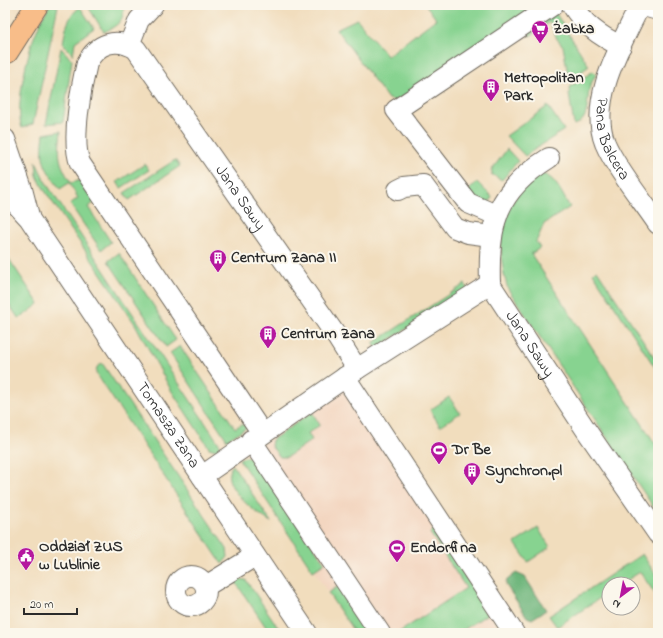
<svg xmlns="http://www.w3.org/2000/svg" width="663" height="638" viewBox="0 0 663 638" font-family="'Indie Flower',sans-serif">
<rect width="100%" height="100%" fill="#fbf7ec"/>
<filter id="ink" filterUnits="userSpaceOnUse"><feTurbulence type="fractalNoise" baseFrequency=".025" numOctaves="2"/><feDisplacementMap in="SourceGraphic" scale="8" xChannelSelector="R" yChannelSelector="G"/><feConvolveMatrix kernelMatrix="1 2 1 2 8 2 1 2 1" color-interpolation-filters="sRGB"/></filter>
<filter id="wash" filterUnits="userSpaceOnUse"><feTurbulence type="fractalNoise" baseFrequency=".012" numOctaves="4" result="noise"/><feDisplacementMap in="SourceGraphic" scale="16" xChannelSelector="R" yChannelSelector="G"/><feGaussianBlur stdDeviation="0.9" result="paint"/><feColorMatrix in="noise" values="0 0 0 0 0 0 0 0 0 0 0 0 0 0 0 0 0 1.4 0 .05"/><feComposite in="paint" operator="in"/></filter>
<g filter="url(#wash)">
<rect width="100%" height="100%" fill="#f1ddbd"/>
<path fill="#f3d4be" d="M344,390L502,633H355L239,459Z"/>
<path fill="#87d390" stroke="#597f5e" d="M50,5L58,6L33,124L22,128C14,109 28,49 37,30C40,21 45,13 50,5Z
M87,5H123C126,20 117,26 104,32Z
M426,5H543L396,101L388,99L336,29L357,19L387,56L436,19Z
M80,7L94,28L75,42L73,55L63,43C66,28 67,17 80,7Z
M555,12L589,66L569,81L563,46L557,39L550,22L530,36L528,35L529,30Z
M61,48L72,60L63,122L46,124Z
M593,71L596,74C594,78 592,82 590,86C586,99 591,121 574,125L569,94L570,87Z
M548,106L564,130L525,156L506,136Z
M61,131C58,157 58,161 71,183L81,180L98,200L88,207L111,242L101,250L70,204L78,198L69,183L60,189C44,166 40,162 44,134Z
M507,149L518,161L502,180L491,174L493,173L491,171Z
M175,160L180,166L129,200L124,193Z
M36,162L46,183L222,448L219,451L209,448L171,390L135,324L45,191L37,176Z
M145,164L149,170L121,188L117,182Z
M538,174C555,173 562,195 570,207L544,224L536,242L540,248L531,254L658,448V514L508,289C498,258 497,221 518,194C524,187 531,180 538,174Z
M477,182L492,197L487,207L465,194Z
M5,253L39,304L19,319L5,299Z
M119,253L176,340L166,347L108,261Z
M597,270L658,363V372L593,273Z
M465,284L468,289L377,348L373,343Z
M180,346L235,428L242,424L246,426V428L227,440L170,353Z
M102,363L227,549L228,557L222,564L96,373L97,367Z
M449,397L460,413L440,426L430,410Z
M312,412L320,425L308,433L312,440L287,457H280L271,446L272,440Z
M245,457H251L325,563L313,571L239,459Z
M233,465L271,522C257,514 215,483 233,465Z
M538,528L550,547L528,562L515,543Z
M434,529L489,613L459,633H398L466,588L430,533Z
M642,554L658,578V598L640,572L621,584H609V592L557,627L549,616Z
M240,579L246,580L282,633H270L234,580Z
M340,585L363,620L362,633H355L328,593Z"/>
<path fill="#6db57a" stroke="#4c7052" d="M516,573L525,577L546,610L532,619L527,617L506,585V581Z"/>
</g>
<g filter="url(#ink)">
<g fill="none" stroke-linecap="round" stroke-linejoin="round">
<g stroke="#70695e" stroke-width="22">
<g id="minor">
<path d="M572,5C583,24 601,37 621,46"/>
<path id="s1" d="M640,5C622,44 588,99 605,143C616,169 642,200 658,224"/>
<path d="M640,5L658,10"/>
<path d="M129,45L139,20L153,5"/>
<path d="M5,139L22,189L29,216"/>
<path d="M398,190L404,187L423,185L455,228L468,233L491,236"/>
<path id="s2" d="M5,192L29,218L307,633"/>
<path d="M489,212L468,203L396,110L553,5"/>
<path id="s3" d="M490,284L586,430L658,534"/>
<path d="M490,284C488,224 496,191 549,158"/>
<path d="M345,377L514,633"/>
<path id="s4" d="M262,433L80,163C71,141 81,87 87,63C97,43 116,37 136,49L335,334L357,369"/>
<path d="M251,440L380,633"/>
<path d="M202,476L357,369L490,284"/>
<circle cx="191" cy="591" r="15"/>
<path d="M206,586L255,556"/>
</g>
</g>
<g stroke="#70695e" stroke-width="24">
<path id="major" d="M7,52L37,5"/>
</g>
<use href="#minor" stroke="#fff" stroke-width="20"/>
<use href="#major" stroke="#f8bd89" stroke-width="22"/>
</g>
</g>
<defs>
<g id="supermarket-pin" transform="scale(0.9)"><path d="M0 17L-7.5 6A9.5 9.5 0 1 1 7.5 6Z" fill="#b5179e" stroke="#fbf7ec"/><path d="M-6-5.5h2.5l.6 2H6L4.5 2H-2.5L-4.4-4H-6ZM-1.5 3.2a1.3 1.3 0 1 0 .1 0ZM3 3.2a1.3 1.3 0 1 0 .1 0Z" fill="#fff"/></g>
<g id="building-pin" transform="scale(0.9)"><path d="M0 17L-7.5 6A9.5 9.5 0 1 1 7.5 6Z" fill="#b5179e" stroke="#fbf7ec"/><path d="M-4-6H4V6H1V3H-1V6H-4ZM-2.5-4.3h1.7v1.8h-1.7ZM.8-4.3h1.7v1.8H.8ZM-2.5-1h1.7V.8h-1.7ZM.8-1h1.7V.8H.8Z" fill="#fff"/></g>
<g id="stadium-pin" transform="scale(0.9)"><path d="M0 17L-7.5 6A9.5 9.5 0 1 1 7.5 6Z" fill="#b5179e" stroke="#fbf7ec"/><path d="M0-5a6.5 5 0 1 0 0 10a6.5 5 0 1 0 0-10ZM-3.5-1.8h7v3.6h-7Z" fill="#fff"/></g>
<g id="civic-pin" transform="scale(0.9)"><path d="M0 17L-7.5 6A9.5 9.5 0 1 1 7.5 6Z" fill="#b5179e" stroke="#fbf7ec"/><path d="M-.6-6.5H3V-4.5H.6V-3L4-1V1h2V6H-6V1h2V-1L-.6-3ZM-1.2 2.5V6h2.4V2.5Z" fill="#fff"/></g>
</defs>
<g fill-rule="evenodd">
<use href="#supermarket-pin" x="540" y="29"/>
<use href="#building-pin" x="491" y="87"/>
<use href="#building-pin" x="218" y="258"/>
<use href="#building-pin" x="268" y="334"/>
<use href="#stadium-pin" x="439" y="450"/>
<use href="#building-pin" x="472" y="471"/>
<use href="#stadium-pin" x="397" y="548"/>
<use href="#civic-pin" x="26" y="556"/>
</g>
<g text-anchor="middle" dominant-baseline="central" stroke-width="4" stroke-linejoin="round" paint-order="stroke">
<g font-size="16" font-weight="bold" fill="#2b2b2b" stroke="#fbf7ec" text-anchor="start">
<text x="553" y="29">Żabka</text>
<text x="504" y="78">Metropolitan<tspan x="504" dy="18">Park</tspan></text>
<text x="231" y="258">Centrum Zana II</text>
<text x="281" y="334">Centrum Zana</text>
<text x="452" y="450">Dr Be</text>
<text x="485" y="471">Synchron.pl</text>
<text x="39" y="547">Oddział ZUS<tspan x="39" dy="18">w Lublinie</tspan></text>
<text x="410" y="548">Endorfina</text>
</g>
<g font-size="16" fill="#2b2b2b" stroke="#fbf7ec">
<text stroke="none"><textPath href="#s1" startOffset="144">Pana Balcera</textPath></text>
<text stroke="none"><textPath href="#s4" startOffset="667">Jana Sawy</textPath></text>
<text stroke="none"><textPath href="#s3" startOffset="72">Jana Sawy</textPath></text>
<text stroke="none"><textPath href="#s2" startOffset="285">Tomasza Zana</textPath></text>
</g>
</g>
<rect width="663" height="638" fill="none" stroke="#fbf7ec" stroke-width="20"/>
<g transform="translate(621 596) rotate(212)"><circle r="19" fill="#fbf7ec" stroke="#a8a59f"/>
<path d="M0-3L7 15L0 10L-7 15Z" fill="#b5179e"/>
<text y="-6" font-size="11" font-weight="bold" text-anchor="middle" fill="#2b2b2b">N</text>
</g>
<path d="M24 608v6h53v-6" fill="none" stroke="#2b2b2b" stroke-width="2"/>
<text x="30" y="608" font-size="12" fill="#2b2b2b" stroke="#fbf7ec" stroke-width="3" paint-order="stroke">20 m</text>
</svg>
